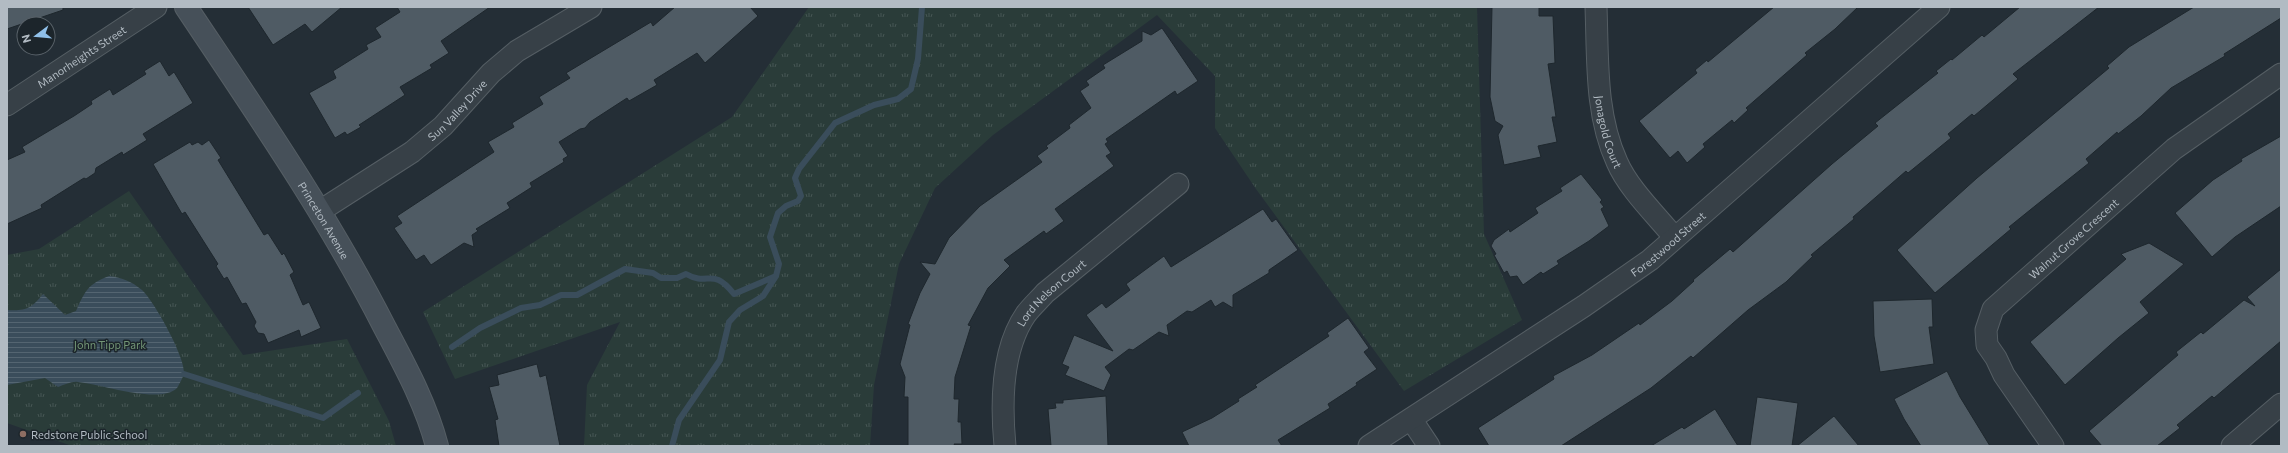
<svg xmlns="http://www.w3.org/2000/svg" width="2288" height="453" viewBox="0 0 2288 453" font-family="Commissioner,sans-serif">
<defs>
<pattern id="park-tufts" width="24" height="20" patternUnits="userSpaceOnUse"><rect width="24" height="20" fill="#2a3c39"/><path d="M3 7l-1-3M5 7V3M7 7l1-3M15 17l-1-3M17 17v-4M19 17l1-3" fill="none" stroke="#465654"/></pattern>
<pattern id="water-rules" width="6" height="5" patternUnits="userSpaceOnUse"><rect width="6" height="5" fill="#3a4d5b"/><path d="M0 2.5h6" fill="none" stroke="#546571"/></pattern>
</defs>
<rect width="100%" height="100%" fill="#242e36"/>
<path fill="url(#park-tufts)" d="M809,7H1477L1484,234L1522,320L1404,391L1256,189L1215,128V76L1157,15L993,135L935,188L899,264L874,385L870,446H584L587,385L620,322L455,379L423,312L732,117Z
M129,191L243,355L347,339L389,421L396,446H72L7,423V255L39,249Z"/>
<path fill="url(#water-rules)" d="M109,276C123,278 131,281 142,290C154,301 186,358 184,374C183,377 179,385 177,388C160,405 101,384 78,382C72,381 64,385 58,387L45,378L7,385V310C26,311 31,309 43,294L65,315L76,311C85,291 88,284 109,276Z"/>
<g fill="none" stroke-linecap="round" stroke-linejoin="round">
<path stroke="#3a4d5b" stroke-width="6" d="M452,347L480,328L521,308L540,305L561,295H577L625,269L653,273L661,278H677L686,274C709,287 712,266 734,294L776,276
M184,374L323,418L358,393
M672,446L679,420L720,360L729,322L740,310L763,296L776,276L779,264L770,237L778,213L786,206L798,201L801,196L795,178L799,169L835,123L874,105L898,99L911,89L918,59L922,7"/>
</g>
<path fill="#4f5b64" stroke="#1e272d" d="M7,7H63V10L7,29Z
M248,7H342L312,32L305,24L273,45Z
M397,7H490L441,41L449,53L430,65L432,68L400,87L405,95L359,125L361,127L347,135L345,132L335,138L309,93L336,78L333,71L368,49L366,45L381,37L375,28L400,12Z
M675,7H750L758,16L705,63L697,53L654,80L657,85L629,101L627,98L590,122L585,128L580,129L559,142L568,156L563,159L564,162L530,183L532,187L507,203L510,208L476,229L478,231L472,235L474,247L464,243L431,265L424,255L416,260L394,228L402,223L397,216L494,152L488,142L514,127L512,123L543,104L539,97L570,78L566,73L651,22L653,26Z
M1492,7H1539V16H1553L1555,63L1548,64L1556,117H1552L1557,142L1538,146L1541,157L1504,165L1498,135L1503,126L1495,121L1490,97Z
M1774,7H1858L1835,29L1805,53L1807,55L1746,108L1748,110L1734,123L1732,120L1703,144L1705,147L1687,163L1678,151L1670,158L1639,121L1697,73L1695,70L1707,60L1708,62Z
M2020,7H2099L2013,74L2018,79L1974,116L1972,114L1948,134L1951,138L1908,173L1906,171L1853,217L1854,219L1811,255L1813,256L1786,282L1748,310L1693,358L1691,356L1651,388L1561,446H1489L1478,428L1554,379L1553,376L1592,355L1639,323L1640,325L1672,301L1694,281L1693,280L1730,249L1733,252L1832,164L1878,126L1875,123L1938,73L1936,71L1951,59L1952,60L1982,35L1984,37Z
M2194,7H2281V18L2224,54L2225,56L2171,88L2141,116L2118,134L2117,132L2086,159L2089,163L2035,206L2009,227L2011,229L1935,293L1897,250L1977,178L2109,68L2107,66L2129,47Z
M1162,28L1198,81L1177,95L1175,91L1106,139L1108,142L1105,144L1111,153L1106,156L1114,166L1055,209L1064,221L1046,234L1044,231L1004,260L1010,266L988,288L968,325L971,326L955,377L954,399H959L958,422H961L962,444H954L955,446H908V397H904L905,377L900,364L910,325L908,324L920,293L930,274L920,262L935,264L949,238L980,206L1042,162L1037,156L1048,148L1046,146L1070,128L1069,125L1091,108L1080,91L1089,85L1086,81L1105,68L1103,65L1142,41V31L1151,35Z
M160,61L169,76L174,72L193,103L143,134L147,140L123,155L122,152L96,168L95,173L86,179L84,178L41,205L42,208L7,224V160L25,152L22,147L74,116L92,104L91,101L110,89L113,95L146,74L144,71Z
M2281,136V206L2235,237L2212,257L2175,213L2213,180L2242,161L2241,159Z
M209,140L221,158L218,160L264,235L268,233L282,255L284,253L294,272L290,275L303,305L309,302L321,328L301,337L299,330L268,343L264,334L258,333L254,326L256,322L246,303L242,304L227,277L224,279L216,266L218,264L185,212L182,214L153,164L190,142L192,145L198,142L202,145Z
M1581,174L1602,200L1600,202L1604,207L1601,209L1609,226L1589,241L1557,261L1559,264L1543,274L1541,272L1523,285L1517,276L1510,277L1507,271L1504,273L1494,255L1496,254L1491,246L1494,240L1509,229L1510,232L1538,213L1535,208L1562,191L1560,188Z
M1263,209L1272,222L1276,219L1298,250L1269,270V273L1233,295V308L1223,302L1215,307L1211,300L1192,312L1187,311L1167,325L1169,336L1159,332L1133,350L1129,349L1105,367L1111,375L1104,391L1065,375L1069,367L1062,364L1074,335L1113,351L1086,315L1102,303L1106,308L1130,290L1126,284L1164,256L1171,267Z
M2149,243L2184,264L2140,302L2149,313L2118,338L2065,385L2030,342L2126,259L2121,254Z
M2281,269V341L2214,398L2212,396L2177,425L2180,428L2157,446H2102L2089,431L2178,355L2176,352L2201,332L2203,334L2244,300L2255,306L2247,297Z
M1932,299L1933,327H1929L1934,364L1880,372L1874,336L1873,301Z
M1348,318L1369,348L1364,352L1377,369L1356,383L1357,385L1328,404L1330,408L1278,440L1282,446H1189L1182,432L1212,418L1239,401L1238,399L1257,387L1255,385L1329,336L1327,333Z
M537,364L540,377L546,375L560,446H499L495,420L498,419L489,387L499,385L497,375Z
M1947,371L1960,397L1990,446H1921L1904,419L1894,399Z
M1106,396L1108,446H1051L1048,409L1056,408L1055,403H1063V400Z
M1757,397L1798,403L1792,446H1750Z
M1715,409L1738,446H1651L1682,427L1684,429Z
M1834,416L1859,446H1797Z"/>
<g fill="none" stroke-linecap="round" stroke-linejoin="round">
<g stroke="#555e64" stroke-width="23">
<g id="street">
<path id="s1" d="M1596,7C1598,59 1595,114 1617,162C1628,188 1656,215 1674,237"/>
<path id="s2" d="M7,105L156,7"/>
<path id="s3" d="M320,211L412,152L443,126L491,73L517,51L591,7"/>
<path d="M1411,419L1429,446"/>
<path id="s4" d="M1005,446C1001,404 1001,350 1026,314C1032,306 1039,300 1045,293L1178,184"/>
<path id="s5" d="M1369,446L1584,306L1650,260L1939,7"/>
<path id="s6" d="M2053,446L2004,375L1996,358L1987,345L1986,330L1993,309L2174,149L2281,74"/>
<path d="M2232,446L2281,404"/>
</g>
</g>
<g stroke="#555e64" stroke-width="24">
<g id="secondary">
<path id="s7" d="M186,7C256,112 328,216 385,328C405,366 426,404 437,446"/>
</g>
</g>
<use href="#street" stroke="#374047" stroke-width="21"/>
<use href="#secondary" stroke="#465059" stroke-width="22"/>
</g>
<circle fill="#8d6e63" stroke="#1c252b" stroke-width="1.5" cx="23" cy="434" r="4"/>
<g text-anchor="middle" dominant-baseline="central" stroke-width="3" stroke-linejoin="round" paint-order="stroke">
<g font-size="11" fill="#b2bbc3" stroke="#1c252b">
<text stroke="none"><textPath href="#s2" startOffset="89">Manorheights Street</textPath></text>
<text stroke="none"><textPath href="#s3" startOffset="171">Sun Valley Drive</textPath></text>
<text stroke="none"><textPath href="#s1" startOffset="126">Jonagold Court</textPath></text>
<text stroke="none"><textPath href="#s7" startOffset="254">Princeton Avenue</textPath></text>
<text stroke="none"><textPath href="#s6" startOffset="265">Walnut Grove Crescent</textPath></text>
<text stroke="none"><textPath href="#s5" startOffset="361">Forestwood Street</textPath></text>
<text stroke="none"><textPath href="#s4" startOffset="169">Lord Nelson Court</textPath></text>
</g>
<g font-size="11" fill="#739676" stroke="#1c252b">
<text x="110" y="344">John Tipp Park</text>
</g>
<g font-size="11" fill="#b2bbc3" stroke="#1c252b" text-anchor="start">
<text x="31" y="434">Redstone Public School</text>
</g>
</g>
<rect width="2288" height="453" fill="none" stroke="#b2bbc3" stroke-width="16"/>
<g transform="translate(36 36) rotate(254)"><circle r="19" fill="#1c252b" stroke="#586168"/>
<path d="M0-3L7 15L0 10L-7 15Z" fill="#90c0e9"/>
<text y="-6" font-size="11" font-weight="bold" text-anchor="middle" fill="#b2bbc3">N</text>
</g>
</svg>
